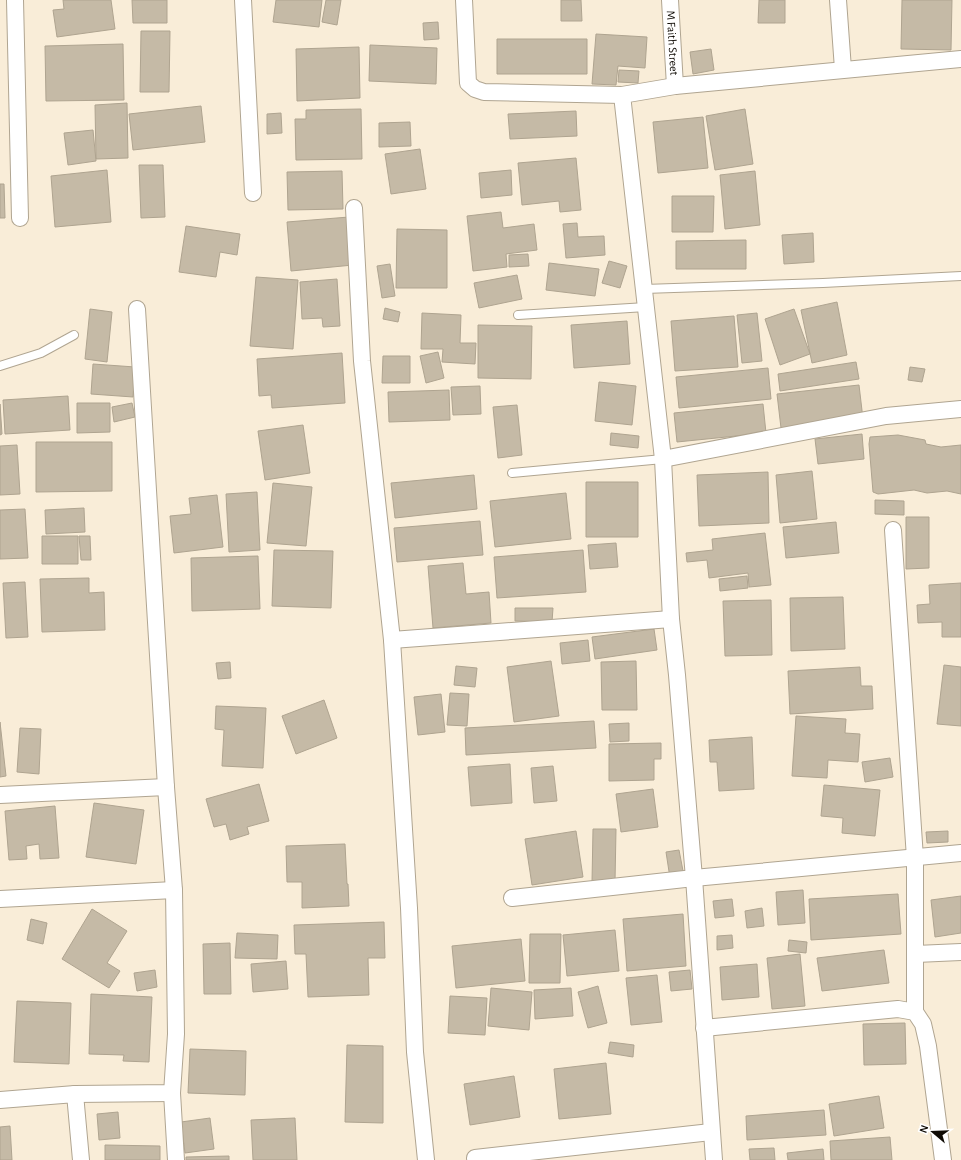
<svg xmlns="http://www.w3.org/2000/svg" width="961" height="1160" viewBox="0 0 961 1160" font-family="'Alegreya Sans',sans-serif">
<rect width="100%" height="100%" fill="#f9edd8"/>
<path fill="#c5baa6" stroke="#afa490" d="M63,0H111L115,29L57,37L53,10L64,9Z
M132,0H167V23H133Z
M276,0H322L319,27L273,22Z
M326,0H341L337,25L322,22Z
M561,0H581L582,21H561Z
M759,0H785V23H758Z
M902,0H952L951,50L901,49Z
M438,22L439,39L424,40L423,23Z
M141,31H170L169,92H140Z
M596,34L647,37L645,68L618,66L616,85L592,84Z
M497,39H587V74H497Z
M123,44L124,100L46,101L45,46Z
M370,45L437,48L436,84L369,81Z
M359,47L360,98L297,101L296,49Z
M711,49L714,70L693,74L690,52Z
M619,70L639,71L638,83L618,82Z
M127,103L128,158L96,159L95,105Z
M201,106L205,142L133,150L129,114Z
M361,109L362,159L296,160L295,119H306V110Z
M745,109L753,164L715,170L706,116Z
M576,111L577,136L510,139L508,114Z
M281,113L282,133L267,134V114Z
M703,117L708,168L658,173L653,122Z
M410,122L411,146L379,147V123Z
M93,130L96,161L68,165L64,133Z
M420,149L426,189L391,194L385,154Z
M576,158L581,210L560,212L559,201L522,205L518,163Z
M139,165H163L165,217L141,218Z
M107,170L111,222L55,227L51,176Z
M511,170L512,195L481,198L479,173Z
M342,171L343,209L288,210L287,172Z
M755,171L760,225L725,229L720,175Z
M0,184H4L5,218H0Z
M672,196H714L713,232H672Z
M501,212L503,228L534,224L537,250L506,254L507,267L473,271L467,216Z
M349,217L353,265L291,271L287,222Z
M577,223L578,237L604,236L605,255L566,258L563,224Z
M186,226L240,234L237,255L220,252L216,277L179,272Z
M397,229L447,230V288H396Z
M813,233L814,262L784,264L782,235Z
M746,240V269H676V241Z
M528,254L529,266L509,267V255Z
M609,261L627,266L620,288L602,283Z
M549,263L599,269L595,296L546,290Z
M390,264L395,296L382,298L377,266Z
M517,275L522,299L479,308L474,283Z
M256,277L298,280L293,349L250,346Z
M337,279L340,326L323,327L322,318L302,319L300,282Z
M837,302L847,355L812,363L801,310Z
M385,308L400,312L398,322L383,319Z
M90,309L112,312L107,362L85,359Z
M794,309L810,354L780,365L765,319Z
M422,313L461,315L460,343H476L475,364L442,362L443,349H421Z
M757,313L762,361L742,363L737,315Z
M734,316L738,367L675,371L671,321Z
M627,321L630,364L574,368L571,325Z
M478,325L532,326L531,379L478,378Z
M438,352L444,378L426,383L420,356Z
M342,353L345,403L272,408L271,395L259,396L257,359Z
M383,356H410V383H382Z
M856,362L859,379L780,391L778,374Z
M93,364L135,367L133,397L91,394Z
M910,367L925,369L922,382L908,380Z
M768,368L771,399L679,408L676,377Z
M599,382L636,386L632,425L595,421Z
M859,385L863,419L781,428L777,394Z
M480,386L481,414L453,415L451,387Z
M449,390L450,420L389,422L388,392Z
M68,396L70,430L5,434L3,400Z
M77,403H110V432L77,433Z
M132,403L135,417L114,422L112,407Z
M0,404L2,434L0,435Z
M763,404L766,433L677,442L674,413Z
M517,405L522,455L498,458L493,407Z
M303,425L310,473L265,480L258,431Z
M611,433L639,436L638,448L610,445Z
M862,434L864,459L818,464L815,439Z
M898,435L925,440L926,444L941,447L961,445V494L947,491L927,493L914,490L878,494L873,492L869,444L870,437Z
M36,442H112V491L36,492Z
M17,445L20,494L0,495V446Z
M812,471L817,519L780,523L776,475Z
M768,472L769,523L699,526L697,475Z
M474,475L477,509L395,518L391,483Z
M586,482H638V537H586Z
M273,483L312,487L306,546L267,543Z
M257,492L260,550L229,552L226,494Z
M566,493L571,539L495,547L490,501Z
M217,495L223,547L174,553L170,516L191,514L189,498Z
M875,500L904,501V515L875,514Z
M84,508L85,532L46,534L45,510Z
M25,509L28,558L0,559V510Z
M906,517H929V568L906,569Z
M480,521L483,555L397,562L394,528Z
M836,522L839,553L786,558L783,527Z
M765,533L771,585L749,587L748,573L709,578L707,560L687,562L686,553L713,550L712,539Z
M42,536H78V564H42Z
M79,536H90L91,560H81Z
M616,543L618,567L590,569L588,545Z
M274,550L333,551L331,608L272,606Z
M583,550L586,592L497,598L494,557Z
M258,556L260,609L192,611L191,558Z
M463,563L466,594L489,592L491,623L433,628L428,566Z
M747,576L748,588L720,591L719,579Z
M89,578V593L104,592L105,630L42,632L40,579Z
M25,582L28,637L6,638L3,583Z
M961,583V637H942V622L918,623L917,605L930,604L929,585Z
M843,597L845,649L791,651L790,598Z
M771,600L772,655L725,656L723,601Z
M515,608H553L552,622L515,621Z
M654,629L657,650L595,659L592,637Z
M588,640L590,661L562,664L560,643Z
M551,661L559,716L514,722L507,667Z
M636,661L637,710H602L601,662Z
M230,662L231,678L218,679L216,663Z
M944,665L961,667V726L937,724Z
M456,666L477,668L475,687L454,685Z
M860,667L861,686H872L873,709L790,714L788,671Z
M450,693L469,694L467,726L447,725Z
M441,694L445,732L418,735L414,697Z
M324,700L337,738L296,754L282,716Z
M216,706L266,708L263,768L222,766L224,730L215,729Z
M796,716L846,719L845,733L860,734L858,762L828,760L827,778L792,776Z
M594,721L596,748L466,755L465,728Z
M0,722L6,776L0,777Z
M629,723V741L610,742L609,724Z
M20,728L41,729L39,774L17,772Z
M752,737L754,789L719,791L717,762H710L709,740Z
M661,743V759H654V780L609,781V744Z
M890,758L893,777L865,782L862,762Z
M510,764L512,803L471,806L468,767Z
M553,766L557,801L534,803L531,768Z
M259,784L269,821L247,827L249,834L230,840L226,824L214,827L206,799Z
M824,785L880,790L875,836L842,833L843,818L821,816Z
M653,789L658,827L621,832L616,794Z
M94,803L144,810L136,864L86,857Z
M55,806L59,858L40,859L39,844L26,846L27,859L9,860L5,811Z
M593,829H616L615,882H592Z
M576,831L583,877L532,885L525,839Z
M948,831V842L927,843L926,832Z
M345,844L347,884H348L349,906L302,908V882H287L286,846Z
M679,850L684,876L670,878L666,852Z
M803,890L805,923L778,925L776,892Z
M898,894L901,934L811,940L809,899Z
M961,896V933L935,937L931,900Z
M732,899L734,916L715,918L713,901Z
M762,908L764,926L747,928L745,911Z
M92,909L127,931L107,963L120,971L109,988L62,959Z
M683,914L686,966L627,971L623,919Z
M31,919L47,923L43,944L27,940Z
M384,922L385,958H368L369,995L308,997L306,954H295L294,925Z
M615,930L619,971L567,976L563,935Z
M237,933L278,935L277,959L235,958Z
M530,934H561L560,983H529Z
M732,935L733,948L717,950V936Z
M521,939L525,981L456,988L452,946Z
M789,940L807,942L806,953L788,951Z
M230,943L231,994H204L203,944Z
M884,950L889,983L822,991L817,958Z
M800,954L805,1006L772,1009L767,958Z
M286,961L288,989L253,992L251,964Z
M757,964L759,997L722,1000L720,967Z
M155,970L157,987L137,991L134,973Z
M690,970L692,989L671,991L669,972Z
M657,975L662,1022L631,1025L626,978Z
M598,986L607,1023L588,1028L578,992Z
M491,988L532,992L529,1030L488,1026Z
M571,988L573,1016L535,1019L534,990Z
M91,994L152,997L149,1062L123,1061L124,1055L89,1054Z
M450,996L487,998L485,1035L448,1033Z
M17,1001L71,1003L69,1064L14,1062Z
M905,1023L906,1064L864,1065L863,1024Z
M610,1042L634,1045L633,1057L608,1053Z
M347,1045L383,1046V1123L345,1122Z
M190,1049L246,1051L245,1095L188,1093Z
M606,1063L611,1114L559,1119L554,1069Z
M514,1076L520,1117L470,1125L464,1084Z
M879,1096L884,1128L834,1136L829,1104Z
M824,1110L826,1135L747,1140L746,1116Z
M118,1112L120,1138L99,1140L97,1114Z
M210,1118L214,1149L185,1153L181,1122Z
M295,1118L297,1160H253L251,1120Z
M10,1126L12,1160H0V1127Z
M890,1137L892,1160H831L830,1141Z
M105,1145L160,1146V1160H105Z
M774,1148L775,1160H750L749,1149Z
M823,1149L824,1160H788L787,1153Z
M229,1156V1160H186V1157Z"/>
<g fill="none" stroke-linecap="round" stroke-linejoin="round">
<g stroke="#b0a591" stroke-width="10">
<path id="service" d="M644,289L823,283L961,276
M518,315L646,307
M0,366L41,353L74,335
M512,473L663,459"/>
</g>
<g stroke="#b0a591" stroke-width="18">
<g id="minor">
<path d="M15,0L20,218"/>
<path d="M243,0L253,193"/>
<path d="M464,0L468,83L475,89L484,92L622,95"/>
<path id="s1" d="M670,0L675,86"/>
<path d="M838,0L843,69"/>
<path d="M354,208L362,361L392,640L409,908L415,1052L426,1160"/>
<path d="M663,459L886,416L961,409"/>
<path d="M893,530L915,858V1012"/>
<path d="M392,640L671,619"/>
<path d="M0,795L166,787"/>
<path d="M512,898L694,878L961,853"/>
<path d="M0,899L174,890"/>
<path d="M916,954L961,952"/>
<path d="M704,1028L898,1009L915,1012L923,1024L928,1046L943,1160"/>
<path d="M172,1093L176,1160"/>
<path d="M75,1094L172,1093L176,1034L174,890L166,787L137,309"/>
<path d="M0,1100L75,1094L81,1160"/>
<path d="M475,1158L711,1132"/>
<path d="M714,1160L694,878L677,675L671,619L663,459L622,95L675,86L961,59"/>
</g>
</g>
<use href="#service" stroke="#fff" stroke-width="8"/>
<use href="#minor" stroke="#fff" stroke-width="16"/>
</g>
<g text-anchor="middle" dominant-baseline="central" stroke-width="3" stroke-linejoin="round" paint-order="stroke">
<g font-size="12" fill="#0f0b05" stroke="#fff">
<text stroke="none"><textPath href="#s1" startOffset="43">M Faith Street</textPath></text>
</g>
</g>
<g transform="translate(933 1132) rotate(289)" stroke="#ffffff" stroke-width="3" paint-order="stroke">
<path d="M0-3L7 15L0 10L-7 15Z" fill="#0f0b05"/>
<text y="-6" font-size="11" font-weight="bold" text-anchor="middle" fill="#0f0b05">N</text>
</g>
</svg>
